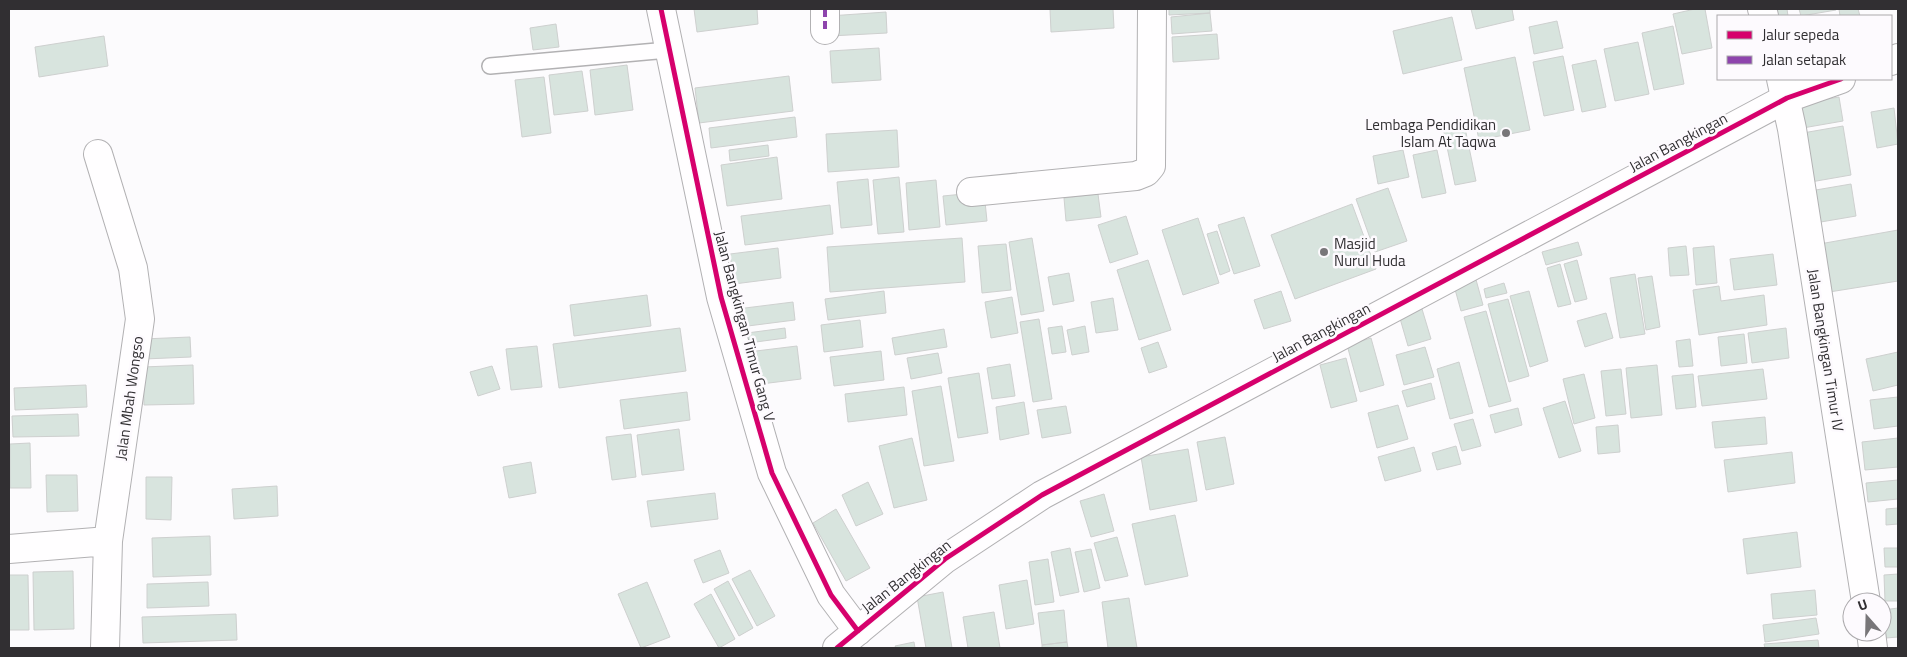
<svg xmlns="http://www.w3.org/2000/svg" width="1907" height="657" viewBox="0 0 1907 657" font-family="'Titillium Web',sans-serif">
<rect width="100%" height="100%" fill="#fcfbfd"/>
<path fill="#d8e4de" stroke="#ced0cf" d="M694,9H757L758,24L697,32Z
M1050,9H1113L1114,28L1051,32Z
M1169,9H1210V13L1169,15Z
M1471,9H1512L1514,20L1476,29Z
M1695,9H1705L1712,48L1682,54L1673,14Z
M1766,9H1787L1788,16H1767Z
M1799,9H1836V10L1801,16Z
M1839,9H1858L1860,16H1840Z
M886,12L887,33L830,36L829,16Z
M1210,13L1212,31L1172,34L1171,17Z
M1452,17L1462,60L1403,74L1393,31Z
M1557,21L1563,48L1534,54L1529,27Z
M556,24L559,47L533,50L530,28Z
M1673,26L1684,84L1654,90L1642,33Z
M1217,34L1219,59L1173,62L1172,37Z
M104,36L108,66L39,77L35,47Z
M1638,42L1649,94L1615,101L1604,49Z
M879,48L881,80L832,83L830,51Z
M1563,56L1574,110L1544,116L1533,62Z
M1515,57L1530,130L1479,140L1464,68Z
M1596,60L1606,107L1582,112L1572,65Z
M627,65L633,110L595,115L590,70Z
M582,71L588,111L554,115L549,75Z
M789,76L793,111L699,123L695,88Z
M544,77L551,133L522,137L515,80Z
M1839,97L1843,121L1797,129L1793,105Z
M1894,108L1898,144L1877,148L1871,112Z
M795,117L797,137L711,148L709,128Z
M1464,123L1476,181L1455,185L1443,128Z
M1843,126L1851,175L1805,183L1797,134Z
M897,130L899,167L828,172L826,134Z
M768,145L769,156L730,161L729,150Z
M1403,150L1409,177L1378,184L1373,156Z
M1437,150L1446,193L1422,198L1413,155Z
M777,157L782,199L727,206L721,165Z
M899,177L904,232L878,234L873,180Z
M868,179L872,225L841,228L837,182Z
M936,180L940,227L909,230L906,183Z
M1851,184L1856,216L1809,224L1804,192Z
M1388,188L1407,241L1375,252L1356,199Z
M984,192L987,221L946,225L943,196Z
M1098,194L1101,217L1066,221L1064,198Z
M1352,204L1376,269L1295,299L1271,235Z
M830,205L833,234L745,245L741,216Z
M1126,216L1138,254L1110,263L1098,225Z
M1244,217L1260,266L1234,274L1218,225Z
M1198,218L1219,283L1183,295L1162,230Z
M1898,230V281L1823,293L1814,245Z
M1217,231L1230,271L1220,275L1207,234Z
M962,238L965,282L830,292L827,247Z
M1032,238L1044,311L1021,315L1009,242Z
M1578,242L1582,255L1546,265L1542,252Z
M1006,244L1011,290L982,293L978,246Z
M1686,246L1689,275L1670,276L1668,248Z
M1714,246L1717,283L1696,285L1693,248Z
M778,248L781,278L734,284L730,254Z
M1773,254L1777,285L1734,290L1730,259Z
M1148,260L1171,330L1139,340L1117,270Z
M1577,260L1587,299L1575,302L1564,264Z
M1560,264L1571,304L1558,307L1547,268Z
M1069,273L1074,301L1053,305L1048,277Z
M1635,274L1645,334L1620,338L1610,278Z
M1475,276L1483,305L1461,311L1453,282Z
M1652,276L1660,327L1646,330L1638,278Z
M1504,283L1507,293L1486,298L1484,289Z
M1719,286L1721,301L1764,295L1767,325L1699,335L1693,290Z
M884,291L886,313L828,320L825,299Z
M1281,291L1291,321L1264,329L1254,300Z
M1529,291L1548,361L1530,367L1510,296Z
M647,295L651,326L574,336L570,305Z
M1012,297L1018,333L991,338L985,302Z
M1113,298L1118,330L1096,333L1091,302Z
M1508,299L1529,376L1509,382L1488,304Z
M793,302L795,320L740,327L737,309Z
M1422,309L1431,339L1408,346L1399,315Z
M1486,311L1511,401L1489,407L1464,317Z
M1606,313L1613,338L1585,347L1577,321Z
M1039,319L1052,399L1033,402L1020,322Z
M860,320L863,347L824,352L821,325Z
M1062,326L1066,352L1052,354L1048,328Z
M1085,326L1089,352L1072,355L1067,330Z
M680,328L686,371L559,388L553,344Z
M785,328L786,338L748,343L747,333Z
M1786,328L1789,358L1752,363L1748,333Z
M944,329L947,347L895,355L892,338Z
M1744,334L1747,363L1721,366L1718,337Z
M190,337L191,357L144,359L143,339Z
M1371,338L1384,385L1360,392L1347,345Z
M1690,339L1693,366L1679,367L1676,341Z
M1158,342L1167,367L1149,373L1141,348Z
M537,346L542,387L511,390L506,349Z
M797,346L801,379L761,384L756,351Z
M1425,347L1434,377L1404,385L1396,355Z
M881,351L884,380L834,386L830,357Z
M1898,352V385L1873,391L1866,359Z
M938,353L942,373L911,379L907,358Z
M1346,358L1357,401L1331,408L1320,365Z
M1459,362L1473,413L1450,419L1437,369Z
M1010,364L1015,396L992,399L987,368Z
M193,365L194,404L144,405L143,367Z
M1657,365L1662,415L1631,418L1626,368Z
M492,366L500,389L478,396L470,372Z
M1621,369L1626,414L1606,416L1601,371Z
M1763,369L1767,399L1702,406L1698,376Z
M979,373L988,433L958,438L948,378Z
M1584,374L1595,418L1574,424L1563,379Z
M1693,374L1696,407L1676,409L1672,376Z
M1431,383L1435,399L1407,407L1402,391Z
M86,385L87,407L15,410L14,388Z
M941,386L954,461L924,466L912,391Z
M904,387L907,415L848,422L845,394Z
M687,392L690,420L624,429L620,400Z
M1898,397V426L1874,429L1870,400Z
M1565,401L1581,451L1559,458L1543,408Z
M1024,402L1029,434L1000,440L996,407Z
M1398,405L1408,439L1377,448L1368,413Z
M1066,406L1071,433L1042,438L1037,410Z
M1518,408L1522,425L1495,433L1490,415Z
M78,414L79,436L13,437L12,416Z
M1765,417L1767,444L1715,448L1712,422Z
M1473,419L1481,446L1462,451L1454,424Z
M1618,425L1620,452L1598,454L1596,427Z
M679,429L684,470L642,475L637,435Z
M631,434L636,477L612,480L606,437Z
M1225,437L1234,484L1206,490L1197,442Z
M912,438L927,500L894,508L879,446Z
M1898,438V467L1865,470L1862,442Z
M30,443L31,488H10V444Z
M1456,446L1461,464L1437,470L1432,453Z
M1414,447L1421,471L1385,481L1378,457Z
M1188,449L1197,501L1150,510L1141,457Z
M1792,452L1795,483L1728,492L1724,460Z
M531,462L536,493L509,498L503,467Z
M46,475H77L78,511L47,512Z
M146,477H172L171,520L146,519Z
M1898,480V499L1868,502L1866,483Z
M868,482L883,514L856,526L842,495Z
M277,486L278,516L234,519L232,489Z
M715,493L718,519L651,527L647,501Z
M1104,494L1114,531L1091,537L1080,501Z
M1898,508V524L1886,525V509Z
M836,509L870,568L846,581L813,523Z
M1175,515L1188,576L1145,585L1132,524Z
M1797,532L1801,567L1747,574L1743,539Z
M210,536L211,575L153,577L152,538Z
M1117,537L1128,576L1105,581L1094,543Z
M1070,548L1079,592L1060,596L1051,552Z
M1884,548H1898V567H1885Z
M1091,549L1100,588L1084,592L1075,552Z
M720,550L729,573L703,583L694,560Z
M1048,559L1054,602L1035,605L1029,562Z
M750,570L775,616L757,626L732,579Z
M73,571L74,629L34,630L33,572Z
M1898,574V601H1885L1884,575Z
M9,575H28L29,630H9Z
M1027,580L1034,624L1006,629L999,585Z
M728,581L753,628L739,636L714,589Z
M208,582L209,606L147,608V584Z
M647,582L670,637L641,648L618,594Z
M1815,590L1817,615L1773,619L1771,594Z
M943,592L952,648H926L917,597Z
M711,594L735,639L719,648L694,604Z
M1129,598L1137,648H1108L1102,602Z
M1898,608V637L1886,638L1883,610Z
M1064,610L1067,642L1042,645L1038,613Z
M994,612L1000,648H968L963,617Z
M236,614L237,640L143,643L142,617Z
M1816,618L1819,634L1765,642L1763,625Z
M1818,640L1819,648H1765L1764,644Z
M914,642L915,648H896L895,646Z
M1067,642L1068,648H1042V645Z"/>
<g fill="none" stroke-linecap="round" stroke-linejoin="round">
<g stroke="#b2b1b3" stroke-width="18">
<path id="lane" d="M490,66L668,50"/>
</g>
<g stroke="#b2b1b3" stroke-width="30">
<path id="street" d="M661,9L721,297L772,473L831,595L858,631
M825,9V30
M1762,9L1764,16
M1781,79L1792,129L1866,602
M98,154L133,268L140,319L108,541L105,648
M971,192L1136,176L1146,172L1151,166L1152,9
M9,549L108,541
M1871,632L1873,648"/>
</g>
<g stroke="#b2b1b3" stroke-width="30">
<path id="secondary" d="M1891,61L1898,58
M837,648L945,559L1042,495L1787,98L1841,79"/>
</g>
<use href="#lane" stroke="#fffeff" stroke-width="15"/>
<use href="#street" stroke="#fffeff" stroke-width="28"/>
<use href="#secondary" stroke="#fffeff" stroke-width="28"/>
<path stroke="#8e44ad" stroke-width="4" stroke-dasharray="8 4" stroke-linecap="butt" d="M825,9V30"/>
<g stroke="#fdfafe" stroke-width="8">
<path id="cycleway" d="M661,9L721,297L772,473L831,595L858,631
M837,648L945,559L1042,495L1787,98L1841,79"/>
</g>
<use href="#cycleway" stroke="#d6006c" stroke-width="5"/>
</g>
<g fill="#787679" stroke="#fdfafe" stroke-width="2">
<circle cx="1506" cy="133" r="5"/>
<circle cx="1324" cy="252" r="5"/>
</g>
<g text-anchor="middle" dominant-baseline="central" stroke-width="5" stroke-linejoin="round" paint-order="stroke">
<g font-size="15" fill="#312f32" stroke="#fdfafe" text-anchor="end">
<text x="1496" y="124">Lembaga Pendidikan<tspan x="1496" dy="17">Islam At Taqwa</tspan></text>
<text x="1334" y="243" text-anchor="start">Masjid<tspan x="1334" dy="17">Nurul Huda</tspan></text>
</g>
<g font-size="15" fill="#312f32" stroke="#fdfafe">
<text transform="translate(1678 142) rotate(-28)">Jalan Bangkingan</text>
<text transform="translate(745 326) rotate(75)">Jalan Bangkingan Timur Gang V</text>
<text transform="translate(1321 332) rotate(-28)">Jalan Bangkingan</text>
<text transform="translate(1826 350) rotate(81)">Jalan Bangkingan Timur IV</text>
<text transform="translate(129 398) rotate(-82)">Jalan Mbah Wongso</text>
<text transform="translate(906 576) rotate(-38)">Jalan Bangkingan</text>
</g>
</g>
<rect width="1907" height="657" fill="none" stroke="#312f32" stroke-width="20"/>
<rect x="1717" y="15" width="175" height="65" fill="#fdfafe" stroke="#aba9ac"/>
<rect x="1727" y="31" width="25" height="8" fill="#d6006c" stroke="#aba9ac"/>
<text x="1762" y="40" font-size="15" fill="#312f32">Jalur sepeda</text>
<rect x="1727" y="56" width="25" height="8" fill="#8e44ad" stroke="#aba9ac"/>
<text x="1762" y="65" font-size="15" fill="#312f32">Jalan setapak</text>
<g transform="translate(1867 617) rotate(340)"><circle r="24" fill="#fdfafe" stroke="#aba9ac"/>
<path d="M0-4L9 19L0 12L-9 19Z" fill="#787679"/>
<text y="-8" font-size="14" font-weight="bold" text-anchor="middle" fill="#312f32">U</text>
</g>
</svg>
